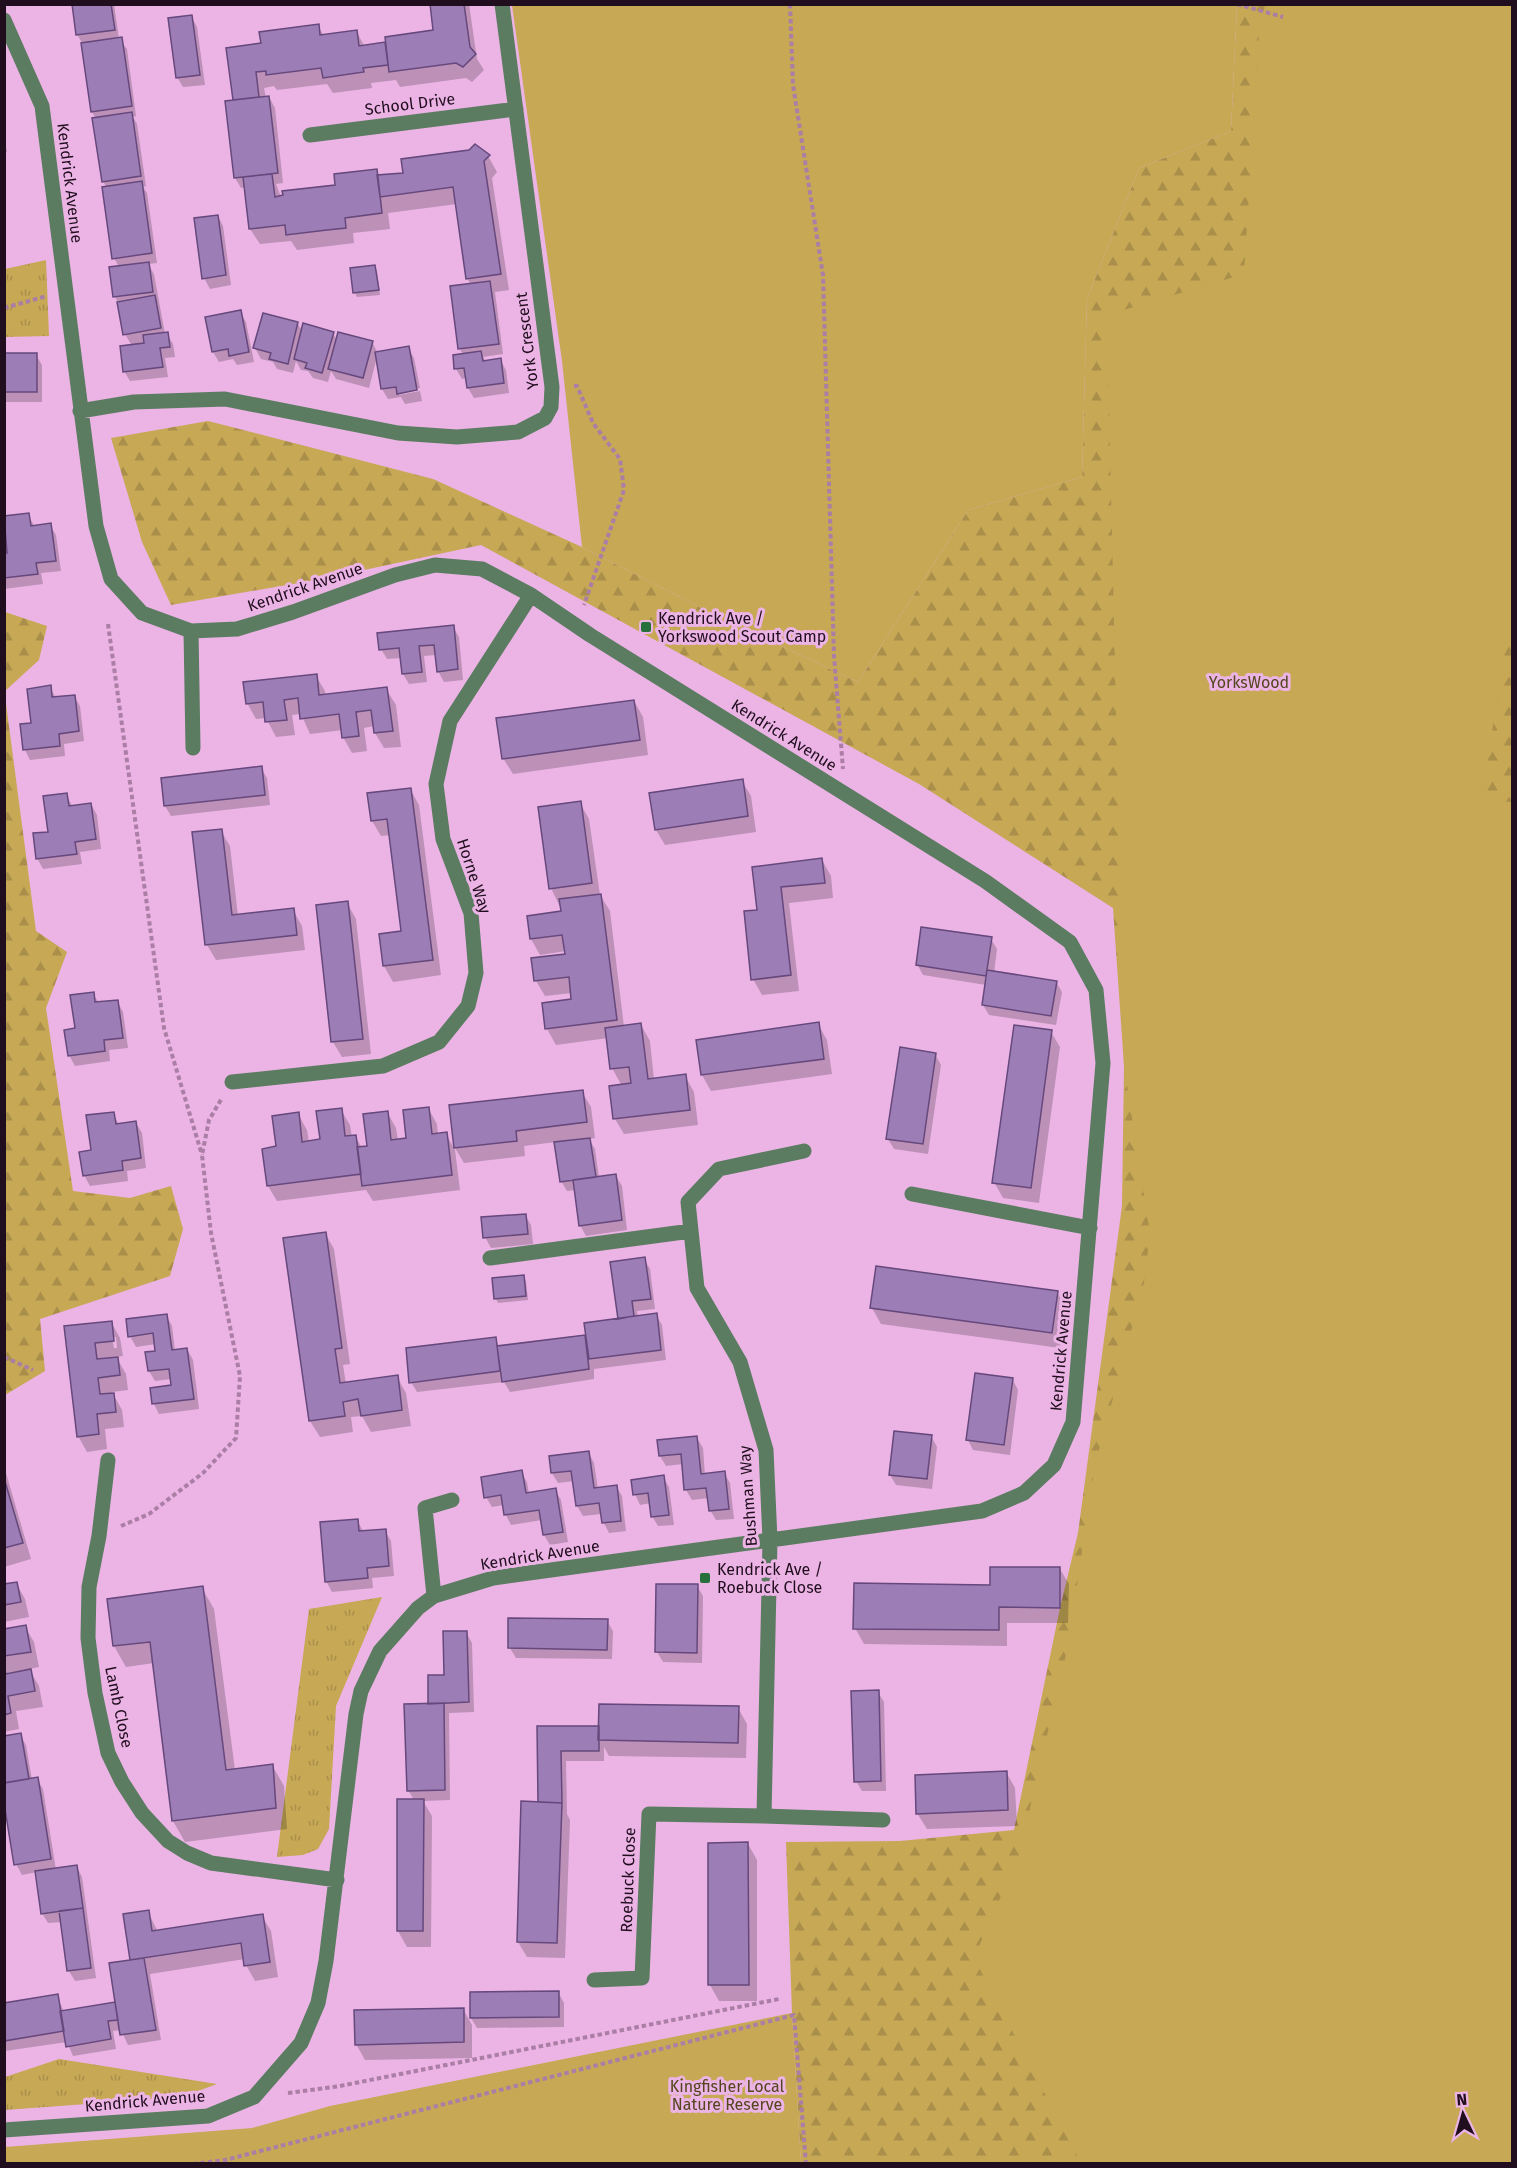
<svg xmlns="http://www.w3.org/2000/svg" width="1517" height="2168" viewBox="0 0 1517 2168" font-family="'Fira Sans',sans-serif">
<defs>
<pattern id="grass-tufts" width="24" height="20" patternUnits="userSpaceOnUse" patternTransform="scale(1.5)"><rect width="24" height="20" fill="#c6a855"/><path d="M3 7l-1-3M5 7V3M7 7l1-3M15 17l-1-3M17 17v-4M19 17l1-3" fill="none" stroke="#aa8f4a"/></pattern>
<pattern id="forest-firs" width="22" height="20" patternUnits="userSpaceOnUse" patternTransform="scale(1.5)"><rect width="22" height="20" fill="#c6a855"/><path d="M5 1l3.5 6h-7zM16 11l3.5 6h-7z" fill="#aa8f4a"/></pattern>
</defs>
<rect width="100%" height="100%" fill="#ebb4e5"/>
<path fill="url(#grass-tufts)" d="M46,260L49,336L5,337V269Z
M382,1597L336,1706L329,1829L318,1849L303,1855L277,1857L309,1609Z
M59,2059L217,2084L182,2097L5,2110V2077Z"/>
<path fill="url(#forest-firs)" d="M1237,5H1512V2163H801L792,2013L786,1842L900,1841L1014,1830L1060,1608L1078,1533L1122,1206L1124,1066L1113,908L919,784L481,545L322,579L171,605L142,542L111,438L208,421L433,479L582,547L717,616L858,682L968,510L1082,477L1087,299L1139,168L1231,131Z
M5,612L47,626L39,660L5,691Z
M5,696L36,931L67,952L46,1008L73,1191L130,1198L171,1186L183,1229L170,1276L40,1319L45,1371L5,1395Z"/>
<path fill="#c6a855" d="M512,5H1237L1231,131L1139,168L1087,299L1082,477L968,510L858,682L717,616L582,547L562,361Z
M1265,5H1512V639H1507L1481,800L1512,802V2163H1081L974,1958L1019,1855L1068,1646L1095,1465L1144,1283L1150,1234L1124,1066L1107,315L1244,274L1259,32Z
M792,2013L801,2163H5V2147L252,2128L330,2106Z"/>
<path fill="#0003" fill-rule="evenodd" d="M73,4H114L119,39L127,49L136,116L133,117L137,124L146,186L143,187L147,193L157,263L148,264L154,274L165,334H167L173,344L175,357L165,358L168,377L130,381L124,371L132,346L125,334L120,306L115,297L111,268L119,267L114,258L107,188L103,181L96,119L92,112L82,43L77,34Z
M431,4H469L477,59L484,70L472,82L466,78L400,87L396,80L371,83L372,88L333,93L327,84L277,90L274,86L264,88L266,98L269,97L275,108L283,183L276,184L281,197L337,187L376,171L379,177L405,174L488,156L497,172L492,178L509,290L495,292L503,354L483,357L486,362L500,360L506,370L509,393L474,398L468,388L467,378L462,379L456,369L454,356L463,355L460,349L451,288L471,285L467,278L457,204L388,213L390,229L353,233L354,243L297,250L291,241L260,244L250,229L246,187L241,188L235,178V101L228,49L262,44L318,26L324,36L356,31L365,47L387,44L435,32Z
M191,16L197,27L205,85L183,87L177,77Z
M4,138L7,152H4Z
M218,216L223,226L231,285L210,289L204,278Z
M374,266L377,271L380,295L357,297L355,293L351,269Z
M240,312L246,322L254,362L237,365L233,359L219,362L213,352Z
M297,323L303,332L333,333L337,341L372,342L378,353L408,348L414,358L420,388L399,392V395L420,391L422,401L405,404L401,397L388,399L382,389L377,357L369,388L336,379L331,371L328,382L313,378L308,371L301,370L296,361L293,373L277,369L273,362L261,359L255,348Z
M4,355H36L42,365V402H4Z
M28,515L35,527L50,525L56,535L61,571L41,573L43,584L4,589V555L9,554Z
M453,627L459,637L463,680L444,682L438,671L436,655L424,656L427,682L409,684L403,674L401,658L387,659L381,649Z
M316,676L325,691L326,696L386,689L396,705L401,747L384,748L375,733L374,726L364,728L367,751L352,753L343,737V730L310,734L301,714L292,715L295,735L276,737L266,718L256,719L247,703Z
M50,687L56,698L74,696L80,706L84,741L64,744L65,756L30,760L25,750L32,725Z
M634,701L643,717L648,755L513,774L503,758Z
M261,768L267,778L270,805L171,816L165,806L162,779Z
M742,781L751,796L756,832L665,845L656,830Z
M410,789L419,805L441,975L393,982L384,966L381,936L403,933L391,835L381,836L372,821Z
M66,795L73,807L91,804L97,815L101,849L80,852L82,864L43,869L37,858Z
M580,803L589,819L600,895L610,911L624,1027L641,1025L650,1041L654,1080L685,1076L694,1092L698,1125L624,1134L615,1119L622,1086L612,1068L608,1038L556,1045L547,1029L543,1004L573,1000L572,993L545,996L536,981L567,955L566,951L540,955L531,939L529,917L563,913L551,888Z
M221,831L230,846L238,916L293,910L302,926L305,950L216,960L207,945L194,833Z
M822,860L831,876L833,898L789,903L799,991L762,995L753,979L758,911L753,868Z
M347,903L356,919L371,1054L342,1057L333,1042Z
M991,939L997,949L994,973L1056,982L1062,992L1056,1025L989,1015L983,1005L986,985L923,975L917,964Z
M93,994L99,1003L117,1001L123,1012L128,1048L109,1050L110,1061L75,1066L69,1055L76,1030Z
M818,1024L827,1040L832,1074L711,1091L702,1075L697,1041Z
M1051,1032L1060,1047L1039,1203L1003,1198L994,1182Z
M935,1054L941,1065L928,1154L894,1149L888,1139Z
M582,1092L591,1107L595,1138L589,1139L595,1149L599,1178L616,1176L622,1186L627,1230L586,1236L580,1225L576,1190L567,1191L561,1181L556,1142L524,1146L525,1156L464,1163L455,1148Z
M428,1108L437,1124L438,1135L446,1134L455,1150L460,1190L373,1201L366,1190L277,1201L268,1186L278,1148L298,1114L307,1130L309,1142L322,1140L341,1110L350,1125L352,1137L355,1136L362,1148L369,1147L387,1112L396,1128L398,1140L408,1139Z
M113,1113L119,1125L136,1123L142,1133L146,1168L127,1171L128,1181L90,1186L84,1175L93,1152Z
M525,1215L531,1225L533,1244L491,1248L485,1237Z
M325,1233L334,1249L350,1364L343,1365L346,1384L397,1377L406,1393L411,1426L371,1432L362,1416L351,1417L353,1432L320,1437L310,1421L285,1239Z
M644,1259L650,1269L655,1309L637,1311L638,1317L656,1315L662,1325L666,1360L594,1369V1379L510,1392L504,1382L417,1392L411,1382L495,1339L500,1348L587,1337L619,1320Z
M523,1276L526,1281L528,1300L498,1303L496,1299Z
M1057,1292L1066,1308L1060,1348L881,1324L872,1308Z
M166,1315L172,1326L175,1351L187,1349L193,1360L199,1409L159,1414L154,1404L172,1387L171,1379L155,1381L149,1371L157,1352L156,1344L136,1347L130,1336Z
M111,1322L120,1338L123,1356L116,1357L126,1374L128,1390L112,1392L122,1410L124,1427L105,1429L107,1449L87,1452L78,1436L65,1328ZM112,1337H116L117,1348H114Z
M1013,1380L1018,1390L1010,1455L973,1450L968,1440Z
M931,1436L937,1447L932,1489L896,1485L890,1475Z
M697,1438L703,1448L705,1475L724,1473L730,1483L734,1519L716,1520L710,1510L709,1498L692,1500L686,1490L683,1464L666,1466L660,1456L659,1442Z
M588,1452L594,1463L598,1489L616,1486L622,1496L626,1531L609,1533L604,1523L602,1514L583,1516L577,1506L574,1481L558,1483L552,1473L550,1458Z
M4,1466L31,1559L4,1567Z
M521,1472L527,1482L529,1494L555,1490L561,1500L568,1542L550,1545L544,1535L542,1520L511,1525L506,1515L504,1505L492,1507L486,1497Z
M663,1477L669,1487L674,1525L658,1526L652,1516L651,1503L640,1505L635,1494Z
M357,1520L363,1531H385L391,1541L394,1576L372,1578L373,1588L332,1592L326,1581Z
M1060,1569L1069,1584L1068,1623H1007V1646L864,1644L855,1628Z
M16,1583L25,1599L29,1617L4,1622V1585Z
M697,1586L703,1596L702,1663L663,1662L657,1652Z
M202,1588L214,1609L235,1770L272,1765L284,1786L287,1829L185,1842L173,1821L154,1663L126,1667L114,1646Z
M607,1621L613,1631L612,1659L516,1658L510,1648Z
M25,1627L34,1642L39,1667L29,1669L39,1686L43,1707L16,1711L19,1729L4,1732V1630Z
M466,1632L472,1643L474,1712L449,1713L450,1800L423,1801L432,1816L431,1947H407L398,1931L399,1800H414L408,1790L430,1705Z
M878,1692L884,1702L886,1791H862L856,1781Z
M738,1708L747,1724L746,1758L609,1756L604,1747V1761H566L567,1814L570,1820L565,1958L527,1957L518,1942L539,1803V1728H600Z
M20,1735L26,1745L32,1780L37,1779L43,1789L56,1870L77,1867L82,1877L96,1978L75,1981L69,1971L62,1922L48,1923L42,1913L37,1872L22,1875L16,1864Z
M1006,1772L1015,1788L1017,1826L927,1829L917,1813Z
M748,1844L757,1860V2001H719L710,1985Z
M148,1912L158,1932L262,1916L271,1931L278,1977L255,1981L246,1965L245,1959L150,1974L161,2040L128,2045L121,2030L113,2031L116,2049L73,2056L67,2042L5,2051L4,2004L57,1996L64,2012L117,2003L133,1961L131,1959Z
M558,1992L564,2003V2027L477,2028L471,2018Z
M463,2009L472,2025V2058L365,2060L356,2044Z"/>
<path fill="#9d7db6" stroke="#66487c" stroke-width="1.5" d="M72,4H111L115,30L76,35Z
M430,4H464L470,47L476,54L463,67L456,63L389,72L385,37L433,30Z
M192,15L200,75L176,78L168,18Z
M319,24L320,35L357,30L359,46L385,42L388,65L363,68L364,72L323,78L321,68L266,75V71L256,72L259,97L233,100L226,48L261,43L259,32Z
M122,37L132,106L91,112L81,43Z
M269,96L278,173L234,178L225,101Z
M132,112L141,176L102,182L92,118Z
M475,144L490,155L484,161L501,274L466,279L453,187L380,197L377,175L403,173L401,159L469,150Z
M377,169L382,213L345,218L346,228L327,230L286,235L285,225L249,229L243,177L272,174L275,197L283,195L282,191L335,185L334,174Z
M142,181L152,253L112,259L102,187Z
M218,215L226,275L202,279L194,218Z
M149,262L153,292L113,297L109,267Z
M375,265L379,290L353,293L350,268Z
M490,281L499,344L458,349L450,286Z
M155,295L161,328L123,335L117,302Z
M241,310L249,352L229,356L228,349L212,352L205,317Z
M263,313L298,322L288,364L269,359L271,353L253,348Z
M303,323L334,332L322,373L305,368L307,363L294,359Z
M168,332L170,347L160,348L163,367L123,372L120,346L144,343L143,335Z
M338,332L373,341L363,378L328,369Z
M409,346L417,390L397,394L396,387L381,389L375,352Z
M481,351L483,361L501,358L504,383L467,388L464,368L454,369L453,355Z
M4,353H37V392H4Z
M29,513L31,526L51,523L56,561L36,563L38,574L4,578V553H7L4,516Z
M454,625L458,669L437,672L434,645L419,646L422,672L402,674L399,648L379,650L377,633Z
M317,674L319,695L387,687L393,731L374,733L371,710L356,712L359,736L342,738L339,714L300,719L298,698L284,700L287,720L265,722L263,702L246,704L243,682Z
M51,685L52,697L75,695L79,731L59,734L60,746L23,750L20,724L31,723L27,689Z
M634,700L640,740L502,759L496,718Z
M262,766L265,795L164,806L161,778Z
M743,779L748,816L655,830L649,793Z
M411,788L433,960L383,966L379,934L401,931L387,819L371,821L367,793Z
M67,793L69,806L91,803L96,839L75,842L77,854L36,859L33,833L48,832L43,796Z
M581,801L592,883L549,889L538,807Z
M222,829L232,915L294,908L297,935L205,945L192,832Z
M822,858L825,883L781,887L791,975L751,980L744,911L757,910L752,867Z
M601,894L617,1020L545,1029L542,1003L571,999L569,977L534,981L531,958L565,954L562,935L530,939L527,916L561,911L559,899Z
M348,901L363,1039L331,1042L316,905Z
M921,927L992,937L986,976L916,965Z
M987,970L1057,981L1051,1016L982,1005Z
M94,992L95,1002L118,1000L123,1038L104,1040L105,1051L68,1056L64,1030L75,1028L70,995Z
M819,1022L824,1059L701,1075L696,1040Z
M641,1023L648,1079L686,1074L690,1110L613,1119L609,1086L631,1083L629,1067L610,1069L605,1028Z
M1014,1025L1052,1030L1031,1188L992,1183Z
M900,1047L936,1053L923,1144L886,1139Z
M583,1090L587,1122L516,1131L517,1141L454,1148L449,1105Z
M429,1107L432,1134L447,1132L452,1175L362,1186L357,1147L367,1146L363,1114L388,1111L391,1140L406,1138L403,1110Z
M342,1108L345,1136L356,1135L361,1174L267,1186L262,1149L276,1146L272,1116L299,1112L302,1142L320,1139L316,1111Z
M114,1112L116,1124L136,1121L141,1158L122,1161L123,1170L83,1176L79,1152L91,1150L86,1115Z
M590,1138L596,1177L560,1182L554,1142Z
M616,1174L622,1220L579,1226L573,1180Z
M526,1214L528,1234L483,1238L481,1217Z
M326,1232L342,1348L335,1349L340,1383L398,1375L402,1410L361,1416L358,1399L343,1402L345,1416L309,1421L283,1238Z
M645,1257L651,1299L632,1301L634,1316L618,1319L610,1262Z
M876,1266L1058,1291L1052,1333L870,1308Z
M524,1275L526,1296L494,1299L492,1278Z
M657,1313L661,1350L589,1359L584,1323Z
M167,1314L172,1350L187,1348L194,1399L152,1404L150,1388L171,1385L169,1369L148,1371L145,1352L155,1351L153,1333L128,1337L126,1319Z
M112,1321L114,1341L95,1343L97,1359L118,1357L120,1375L98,1378L100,1394L114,1393L116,1412L97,1414L99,1434L77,1437L64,1326Z
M585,1335L589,1369L502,1382L497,1346Z
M496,1337L500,1371L409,1383L406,1348Z
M975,1373L1013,1378L1004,1445L966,1440Z
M894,1431L932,1435L927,1479L889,1475Z
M697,1436L701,1474L725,1471L729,1509L709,1511L706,1488L684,1490L681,1454L659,1456L657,1440Z
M589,1451L594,1488L617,1485L621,1521L602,1523L599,1503L576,1506L571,1471L551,1473L549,1456Z
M522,1470L526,1493L556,1488L563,1532L543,1535L539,1510L504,1515L501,1495L484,1498L481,1477Z
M664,1475L669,1515L651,1517L648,1493L633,1495L631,1480Z
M4,1478L23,1543L4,1548Z
M358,1519L359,1531L386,1529L389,1566L367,1568L368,1578L325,1582L320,1522Z
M990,1567H1060V1608L999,1607V1630L853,1629L854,1583L990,1585Z
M17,1582L21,1602L4,1605V1584Z
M656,1584H698L697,1653L655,1652Z
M203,1586L226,1770L273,1764L276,1808L172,1821L150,1642L113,1646L107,1599Z
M508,1618L608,1619L607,1650L508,1648Z
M26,1625L31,1652L4,1656V1629Z
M443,1631H467L469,1702L428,1704V1675H444Z
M4,1667L6,1674L31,1669L35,1691L8,1696L11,1713L4,1715Z
M879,1690L881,1781L854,1782L851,1691Z
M444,1703L445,1790L407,1791L404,1704Z
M599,1704L739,1706L738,1743L598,1740Z
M537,1726H599V1751H561L562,1803L538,1802Z
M21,1733L29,1779L4,1783V1736Z
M1007,1771L1008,1810L916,1814L915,1775Z
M38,1777L51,1859L14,1865L4,1803V1783Z
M397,1799H424L423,1931H397Z
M521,1801L562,1803L557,1943L517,1942Z
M748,1842L749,1985H708V1843Z
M77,1865L83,1908L41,1914L35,1871Z
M83,1908L91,1968L67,1971L59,1911Z
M149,1910L152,1931L263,1914L270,1962L244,1966L241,1943L130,1960L123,1914Z
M144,1958L156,2030L120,2035L109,1963Z
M559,1991V2017L470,2018V1992Z
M58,1994L64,2031L4,2041V2003Z
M115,2002L118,2020L108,2021L111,2039L66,2047L60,2011Z
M464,2008V2042L355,2045L354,2010Z"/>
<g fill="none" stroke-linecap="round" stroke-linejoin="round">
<path stroke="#aa7ea5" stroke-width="4" stroke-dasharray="4.5 3" stroke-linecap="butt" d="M790,4L793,85L823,275L834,656L843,769
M1237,4L1283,17
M4,308L47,296
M574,386H577L593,423L620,459L624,490L584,605
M108,624L164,1028L202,1155
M4,1357L33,1370
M121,1526L149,1514L203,1473L236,1438L240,1376L211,1233L202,1155L209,1120L222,1098
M288,2093L340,2086L779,1999
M193,2164L225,2160L794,2015L806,2164"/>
<path stroke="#5b7c61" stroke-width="15" d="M4,20L42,106L96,526L111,579L142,613L191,631L237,629L293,612L395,575L435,565L482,569L531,595L590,635L985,881L1070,942L1096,990L1103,1063L1073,1422L1054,1465L1024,1493L982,1511L493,1578L434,1596L418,1608L380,1651L361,1691L356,1714L326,1961L318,2003L301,2043L254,2097L208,2116L4,2130
M310,135L516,109
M80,411L134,402L225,399L398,433L457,437L518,432L545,418L551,407L552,387L502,4
M191,631L193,748
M232,1082L383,1066L439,1042L468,1006L476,973L471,913L443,839L436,784L450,721L531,595
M804,1151L719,1169L688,1202L697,1288L740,1362L766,1450L770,1540L764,1816L883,1820
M912,1194L1090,1228
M490,1258L691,1231
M108,1460L99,1536L89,1587L88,1638L95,1693L108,1753L122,1782L142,1813L168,1841L187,1853L211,1863L337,1880
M434,1596L425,1508L452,1500
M594,1980L642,1978L649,1814L764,1816"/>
</g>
<g fill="#276f3b" stroke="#ebb4e5" stroke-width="2">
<rect x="640" y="621" width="12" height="12" rx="3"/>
<rect x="699" y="1572" width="12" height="12" rx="3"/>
</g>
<g text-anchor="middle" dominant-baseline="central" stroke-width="6" stroke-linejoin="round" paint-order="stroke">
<g font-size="16" fill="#200d1e" stroke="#ebb4e5">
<text transform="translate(410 104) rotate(-7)">School Drive</text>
<text transform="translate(70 183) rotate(83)">Kendrick Avenue</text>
<text transform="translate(527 341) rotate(-97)">York Crescent</text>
<text transform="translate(305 587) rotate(-19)">Kendrick Avenue</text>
<text transform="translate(784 735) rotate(32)">Kendrick Avenue</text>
<text transform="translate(474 876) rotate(72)">Horne Way</text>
<text transform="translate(1061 1351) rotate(-85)">Kendrick Avenue</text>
<text transform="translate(748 1496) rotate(-94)">Bushman Way</text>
<text transform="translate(540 1555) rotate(-9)">Kendrick Avenue</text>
<text transform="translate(119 1707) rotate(78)">Lamb Close</text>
<text transform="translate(628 1880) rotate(-88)">Roebuck Close</text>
<text transform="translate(145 2101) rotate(-5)">Kendrick Avenue</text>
</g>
<g font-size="16" fill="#200d1e" stroke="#ebb4e5" text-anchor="start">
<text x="658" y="618">Kendrick Ave /<tspan x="658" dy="18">Yorkswood Scout Camp</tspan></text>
<text x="717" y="1569">Kendrick Ave /<tspan x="717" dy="18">Roebuck Close</tspan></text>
</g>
<g font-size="16" fill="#53451c" stroke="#ebb4e5">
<text x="1249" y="682">YorksWood</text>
<text x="727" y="2086">Kingfisher Local<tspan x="727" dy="18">Nature Reserve</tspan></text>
</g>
</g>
<rect width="1517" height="2168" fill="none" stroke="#200d1e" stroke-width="12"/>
<g transform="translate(1463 2114) rotate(355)" stroke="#ebb4e5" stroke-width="4.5" paint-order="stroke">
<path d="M0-4.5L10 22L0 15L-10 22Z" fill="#200d1e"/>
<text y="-9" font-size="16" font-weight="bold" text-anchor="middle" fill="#200d1e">N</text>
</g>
</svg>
